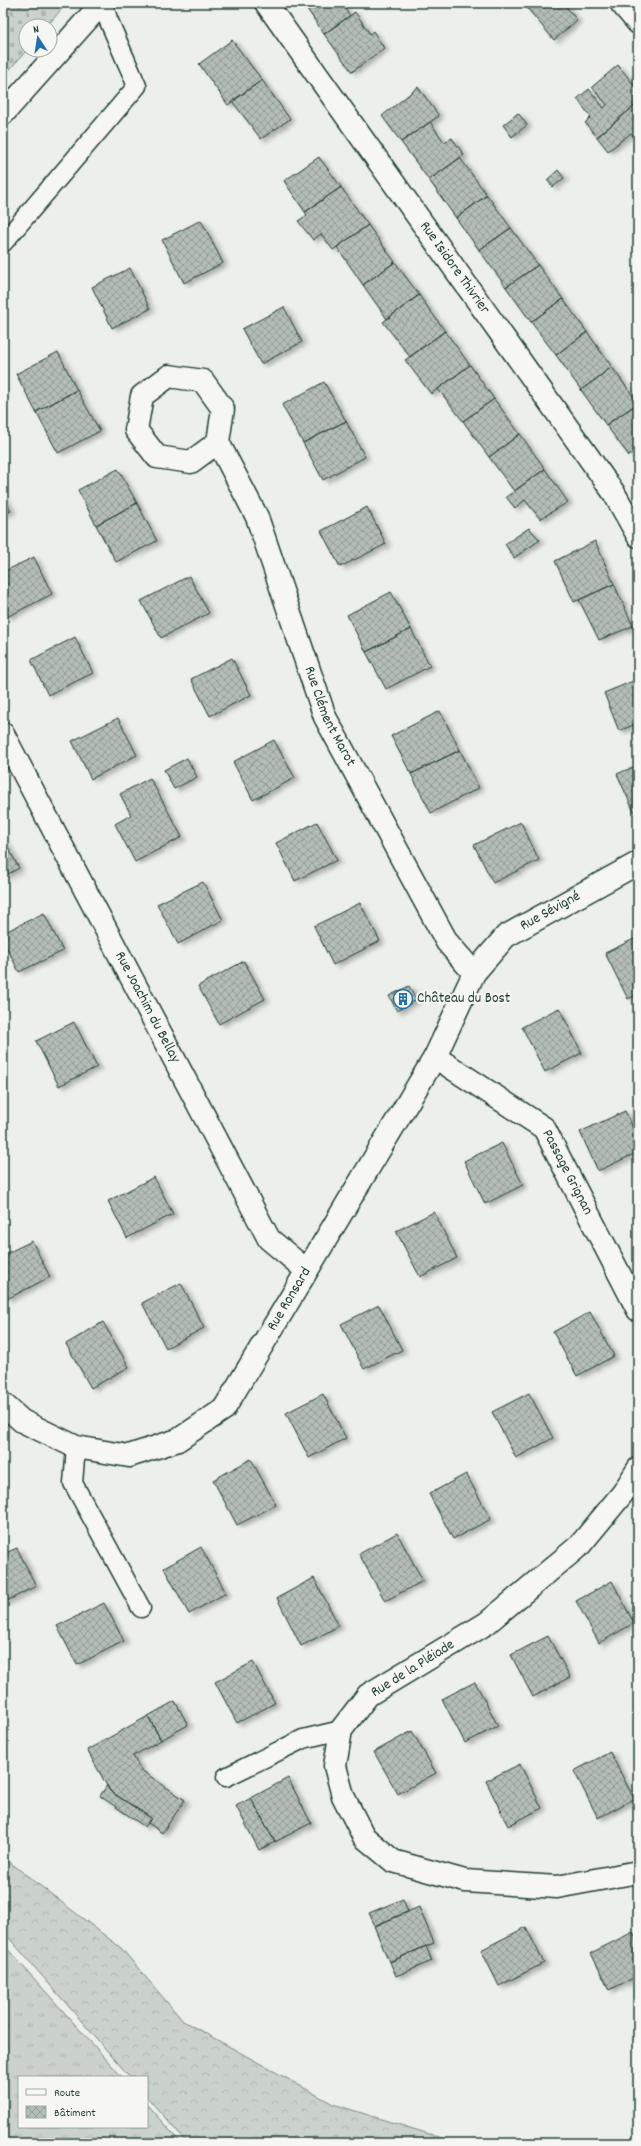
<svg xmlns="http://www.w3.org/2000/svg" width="641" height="2146" viewBox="0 0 641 2146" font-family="Dekko,sans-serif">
<defs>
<pattern id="grass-tufts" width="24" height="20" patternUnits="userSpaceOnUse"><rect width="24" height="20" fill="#cbd2cc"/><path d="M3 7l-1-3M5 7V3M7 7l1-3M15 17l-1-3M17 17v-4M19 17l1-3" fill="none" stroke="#aeb5b0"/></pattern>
<pattern id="forest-crowns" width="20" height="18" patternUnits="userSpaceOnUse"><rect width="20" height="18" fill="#cbd2cc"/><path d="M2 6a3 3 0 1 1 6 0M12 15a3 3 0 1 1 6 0" fill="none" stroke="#aeb5b0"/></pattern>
<pattern id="cemetery-stones" width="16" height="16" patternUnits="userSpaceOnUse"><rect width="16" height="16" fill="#cbd2cc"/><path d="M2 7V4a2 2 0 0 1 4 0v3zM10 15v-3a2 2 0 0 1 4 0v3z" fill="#aeb5b0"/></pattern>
<pattern id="building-cross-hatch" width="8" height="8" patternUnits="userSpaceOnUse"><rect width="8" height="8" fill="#b4bdb8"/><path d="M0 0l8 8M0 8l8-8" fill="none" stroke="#929b96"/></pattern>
<filter id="shadow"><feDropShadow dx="4.5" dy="2.5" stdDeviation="2" flood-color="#0004"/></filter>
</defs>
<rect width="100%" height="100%" fill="#edefea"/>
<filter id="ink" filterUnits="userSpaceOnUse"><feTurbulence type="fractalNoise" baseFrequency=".025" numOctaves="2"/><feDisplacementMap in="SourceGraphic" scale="8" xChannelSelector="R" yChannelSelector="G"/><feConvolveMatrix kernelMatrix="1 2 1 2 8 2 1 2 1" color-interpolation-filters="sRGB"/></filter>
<g filter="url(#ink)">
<path fill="url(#grass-tufts)" stroke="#758880" d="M3,1944L122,2077H19V2127H147V2105L181,2143H3Z"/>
<path fill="url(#forest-crowns)" stroke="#758880" d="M3,1857L121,1948L183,2021L333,2104L458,2143H187L147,2097V2077H130L3,1931Z"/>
<path fill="url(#cemetery-stones)" stroke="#758880" d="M3,3H67L47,26H26L27,50L3,77Z"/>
<path fill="url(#building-cross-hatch)" stroke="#1f3d34" filter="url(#shadow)" d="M303,3H341L350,16L324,34Z
M533,3H563L577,20L554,40L527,8Z
M355,12L370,34L373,31L384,48L352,72L324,34Z
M232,40L262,80L228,105L199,64Z
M618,65L638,90V103L597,137L585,123L591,117L577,99L589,89L604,108L607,105L592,87Z
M262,80L290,119L261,139L232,101Z
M418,87L439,116L401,142L382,116Z
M638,103V142L631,133L608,151L597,137Z
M518,113L527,125L512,137L503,125Z
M430,122L444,142L452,138L464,155L429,180L401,142Z
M319,157L341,187L305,212L284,181Z
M460,158L487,195L456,218L429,180Z
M558,170L564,178L553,187L547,180Z
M341,187L368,225L333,250L321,234L313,240L298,221L307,215L305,212Z
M487,195L511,228L479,250L456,218Z
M201,220L223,263L184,283L162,240Z
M368,225L395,262L363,285L337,247Z
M511,228L538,265L506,287L479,250Z
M395,262L419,295L387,319L363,285Z
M538,265L563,299L531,322L506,287Z
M130,268L150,309L112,328L92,287Z
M419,295L445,331L410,357L383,322Z
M563,299L587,332L556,355L531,322Z
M284,307L302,342L261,364L242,329Z
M445,331L470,365L431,394L405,360Z
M587,332L612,367L581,390L556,355Z
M58,352L77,390L36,412L16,374Z
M470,365L494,399L463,421L438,389Z
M612,367L638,403L606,425L581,390Z
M324,382L346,421L303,443L282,405Z
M77,390L100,431L58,453L36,412Z
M494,399L520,434L489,457L463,421Z
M638,403V449L629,456L606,425Z
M346,421L365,457L323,480L303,443Z
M520,434L545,469L514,491L489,457Z
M118,469L137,503L96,525L78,490Z
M545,469L568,502L540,519L525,500L515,508L506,497Z
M3,495L11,511L3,514Z
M137,503L157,541L116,562L96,525Z
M367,507L386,544L340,567L321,531Z
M529,528L540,540L514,558L505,544Z
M595,541L614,584L574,602L555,561Z
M34,557L52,594L7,617L3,609V572Z
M189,576L209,613L161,638L141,601Z
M614,584L633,626L599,640L579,600Z
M391,592L411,629L366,652L347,615Z
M411,629L430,666L386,689L366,652Z
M75,637L93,673L48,695L31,660Z
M232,658L251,695L210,716L191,679Z
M638,679V723L619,731L604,693Z
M440,711L460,750L411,774L391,736Z
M118,718L137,755L91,779L72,741Z
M274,740L295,778L253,800L233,762Z
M460,750L479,788L431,813L411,774Z
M187,758L197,777L174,789L164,770Z
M638,765V810L634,812L617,774Z
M150,778L182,837L135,862L115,824L131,815L120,794Z
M317,822L337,860L295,881L276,843Z
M521,822L539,860L493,883L474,845Z
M3,838L19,868L3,877Z
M203,882L223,920L178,944L157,904Z
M360,903L380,941L333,965L314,926Z
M44,913L63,951L19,972L3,940V933Z
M638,937V994L628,999L605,953Z
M244,961L265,999L219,1024L198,986Z
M409,986L416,1000L397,1011L389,996Z
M559,1008L582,1053L545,1072L522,1027Z
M74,1022L97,1067L59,1086L36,1041Z
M625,1111L638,1138V1152L598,1171L580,1132Z
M502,1143L523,1185L485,1204L464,1161Z
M154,1177L173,1214L127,1238L108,1201Z
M434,1212L457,1258L420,1277L396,1231Z
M32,1241L50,1277L7,1299L3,1290V1255Z
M181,1283L204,1328L166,1348L142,1303Z
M379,1305L402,1350L364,1369L341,1324Z
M590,1312L614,1356L577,1376L553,1332Z
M103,1322L129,1367L91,1388L66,1344Z
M529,1393L553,1438L516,1458L492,1412Z
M323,1394L346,1438L309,1458L286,1413Z
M251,1459L276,1505L237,1525L213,1480Z
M466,1474L491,1519L453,1539L429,1494Z
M397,1533L423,1581L385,1601L359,1554Z
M201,1547L226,1593L189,1614L164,1568Z
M17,1548L36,1586L3,1603V1554Z
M314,1578L339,1626L301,1646L277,1598Z
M612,1581L634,1623L599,1643L576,1601Z
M104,1603L124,1641L77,1665L57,1626Z
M548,1636L570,1677L533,1697L511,1655Z
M253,1662L275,1703L237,1723L215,1682Z
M475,1682L498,1726L465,1743L442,1699Z
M175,1701L188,1725L161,1740L148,1716Z
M148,1716L161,1740L133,1756L141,1770L185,1800L162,1833L148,1823L151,1818L110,1791L87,1750Z
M412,1731L436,1773L398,1794L374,1752Z
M610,1752L634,1799L598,1818L574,1771Z
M520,1764L542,1808L508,1826L486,1781Z
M288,1778L311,1823L275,1842L251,1798Z
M107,1785L110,1791L151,1818L145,1827L100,1796Z
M251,1798L275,1842L259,1850L236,1806Z
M403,1899L408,1912L375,1926L369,1913Z
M419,1907L434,1943L389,1962L374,1926Z
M526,1927L544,1963L499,1986L481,1950Z
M633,1932L638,1943V1976L609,1990L591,1953Z
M426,1946L432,1961L396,1976L390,1962Z"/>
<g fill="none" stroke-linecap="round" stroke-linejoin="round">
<g stroke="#1f3d34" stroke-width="21">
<path id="lane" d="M3,243L137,86L108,19L103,3
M76,1447L73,1483L141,1608
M226,1777L303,1739L341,1730"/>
</g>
<g stroke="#1f3d34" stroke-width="25">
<g id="street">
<path id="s1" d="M266,3L614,493L638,536"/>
<path d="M621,3L638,23"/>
<path d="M3,114L102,3"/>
<path d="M169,376L203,381L223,409L218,442L191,462L157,457L136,430L142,396Z"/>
<path id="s2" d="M218,442L257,517L325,717L447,942L474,973"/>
<path id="s3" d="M3,734L269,1239L306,1270"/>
<path id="s4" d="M435,1057L544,1128L638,1310"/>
<path id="s5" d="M3,1404L22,1421L76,1447L129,1456L178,1440L224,1409L435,1057L474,973L506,936L638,863"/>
<path d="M638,1469L623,1493L580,1545L487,1623L368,1695L341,1730L335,1766L343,1796L364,1837L393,1861L465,1881L557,1887L638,1872"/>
</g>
</g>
<use href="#lane" stroke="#f6f6f2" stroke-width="18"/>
<use href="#street" stroke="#f6f6f2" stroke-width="22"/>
</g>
</g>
<defs>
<g id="building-ring" transform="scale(1)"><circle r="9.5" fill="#f6f6f2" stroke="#1f6fb2" stroke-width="1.5"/><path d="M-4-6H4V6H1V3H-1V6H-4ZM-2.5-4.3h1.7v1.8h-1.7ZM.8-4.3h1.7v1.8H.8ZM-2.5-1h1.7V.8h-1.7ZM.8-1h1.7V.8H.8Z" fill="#1f6fb2"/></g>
</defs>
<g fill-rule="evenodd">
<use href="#building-ring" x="403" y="999"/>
</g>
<g text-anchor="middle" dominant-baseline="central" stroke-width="4" stroke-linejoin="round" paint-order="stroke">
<g font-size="15" fill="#1f3d34" stroke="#f6f6f2">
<text stroke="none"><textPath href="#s1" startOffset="325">Rue Isidore Thivrier</textPath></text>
<text stroke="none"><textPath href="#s2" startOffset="297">Rue Clément Marot</textPath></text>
<text stroke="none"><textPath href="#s5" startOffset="849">Rue Sévigné</textPath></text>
<text stroke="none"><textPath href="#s3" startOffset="309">Rue Joachim du Bellay</textPath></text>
<text stroke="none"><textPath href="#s4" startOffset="180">Passage Grignan</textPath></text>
<text stroke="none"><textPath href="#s5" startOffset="374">Rue Ronsard</textPath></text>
<text transform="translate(413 1669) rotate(-32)">Rue de la Pléiade</text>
</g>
<g font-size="15" fill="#1f3d34" stroke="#f6f6f2" text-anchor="start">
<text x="417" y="999">Château du Bost</text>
</g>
</g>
<rect width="641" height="2146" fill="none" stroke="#f6f6f2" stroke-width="16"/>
<rect x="8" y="8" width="625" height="2130" fill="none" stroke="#1f3d34" stroke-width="1.5" filter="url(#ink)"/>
<rect x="18" y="2076" width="130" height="52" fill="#f6f6f2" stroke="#a0aca6"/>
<rect x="26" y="2089" width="20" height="6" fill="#f6f6f2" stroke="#a0aca6"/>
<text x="54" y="2096" font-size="12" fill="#1f3d34">Route</text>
<rect x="26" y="2106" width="20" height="12" fill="url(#building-cross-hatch)" stroke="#a0aca6"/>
<text x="54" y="2116" font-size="12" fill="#1f3d34">Bâtiment</text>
<g transform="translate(38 38) rotate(348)"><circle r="19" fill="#f6f6f2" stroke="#a0aca6"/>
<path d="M0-3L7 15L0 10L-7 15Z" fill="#1f6fb2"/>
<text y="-6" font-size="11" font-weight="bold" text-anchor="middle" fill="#1f3d34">N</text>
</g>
</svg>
